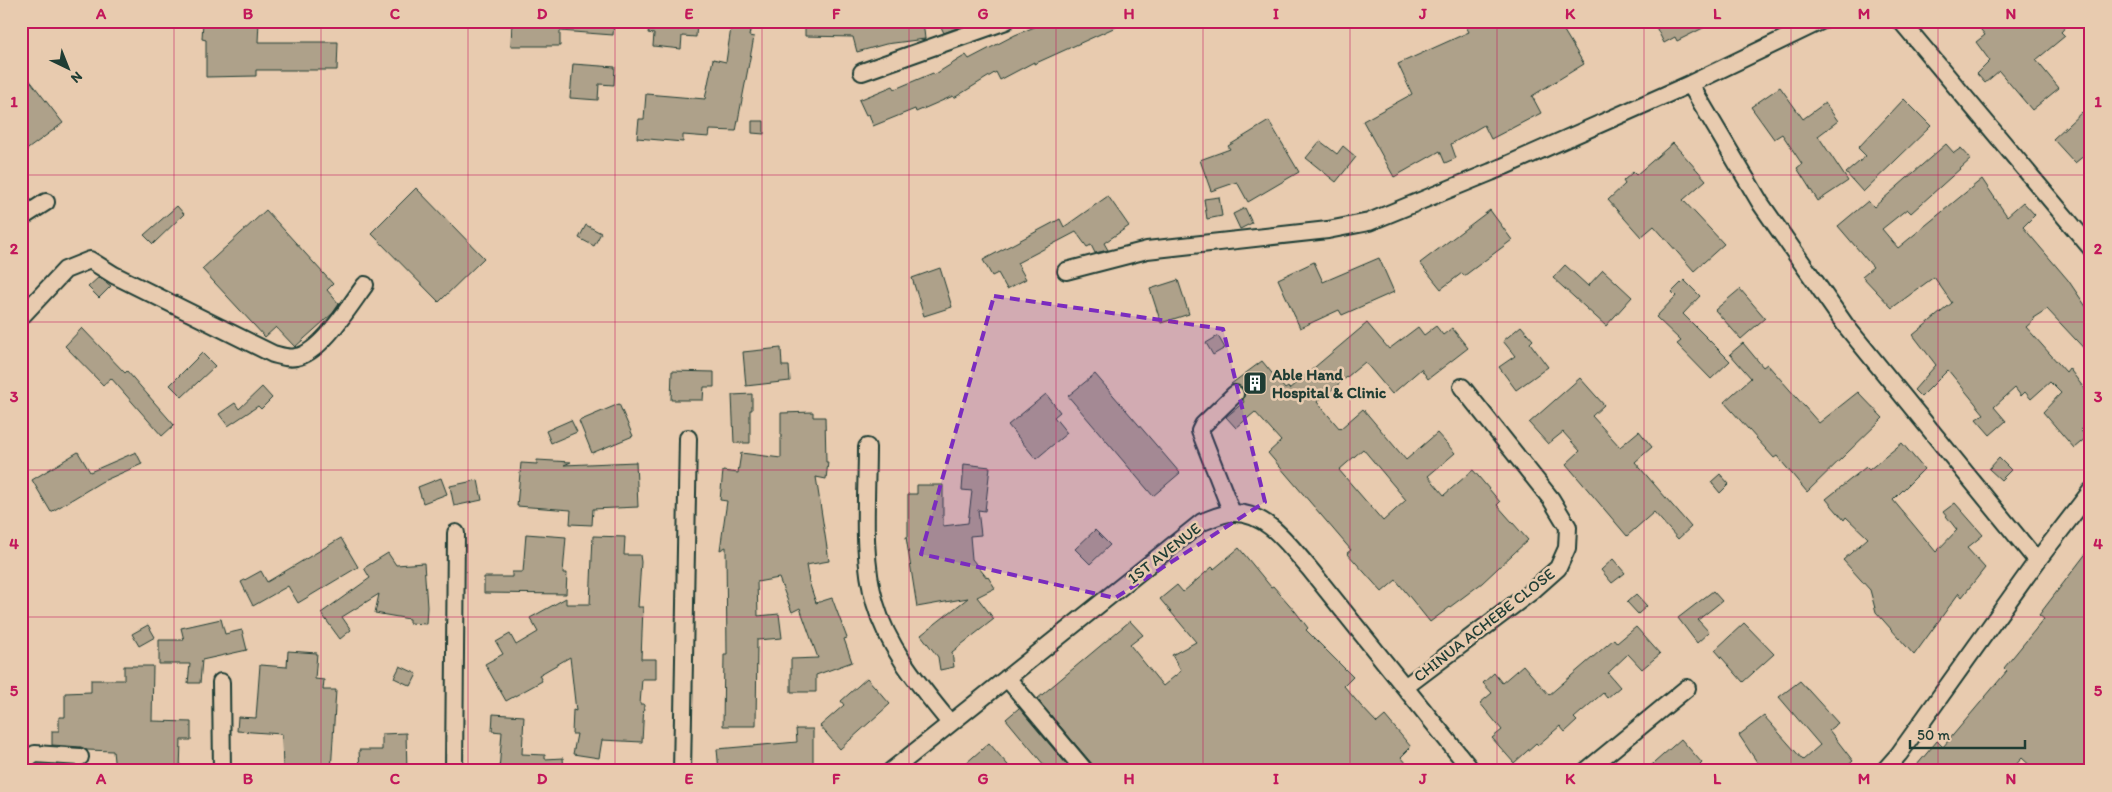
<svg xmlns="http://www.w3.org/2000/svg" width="2112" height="792" viewBox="0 0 2112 792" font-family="Itim,sans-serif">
<rect width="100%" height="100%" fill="#e8cbaf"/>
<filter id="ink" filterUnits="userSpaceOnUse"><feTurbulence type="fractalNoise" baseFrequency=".02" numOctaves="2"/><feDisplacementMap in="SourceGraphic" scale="10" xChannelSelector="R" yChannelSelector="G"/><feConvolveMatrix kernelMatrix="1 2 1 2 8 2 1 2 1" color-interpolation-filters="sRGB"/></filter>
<g filter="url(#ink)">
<path fill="#aea18a" stroke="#1f3d34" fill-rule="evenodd" d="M203,21H259L258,42H338L337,70H256V76L206,77V40L202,39Z
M512,21H614L613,35L560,31V46H511Z
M650,21H697L696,37L682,36L681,49L653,46L654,34L648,33Z
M732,21H752L749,36L754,37L736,131L710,130L709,137L683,135V142L637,138L639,119H644L646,94L705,99L713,59L726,62Z
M805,21H843L842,25L856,21H923L925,39L886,44L857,52L853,37L805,36Z
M938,21H975L944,33Z
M1049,21H1129L1034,64V62L1000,80L996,72L954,98L953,96L916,112L915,109L873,126L869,114L866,115L859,100L893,86L895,89L933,73L934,75L966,55L969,59L1015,35Z
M1463,21H1558L1584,64L1532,96L1541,113L1491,139L1484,125L1451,144L1456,158L1445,163L1440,151L1394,177L1363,121L1412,94L1398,64L1469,32Z
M1653,21H1717L1677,41L1675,37L1664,43Z
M1974,21H2071L2061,32L2065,36L2036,60L2059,88L2032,110L1999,71L1985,83L1977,74L1990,61L1976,42L1985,35Z
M573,64L615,67L614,85L599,84L598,100L570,98Z
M21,69L63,123L21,154Z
M1780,87L1803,119L1825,103L1838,121L1818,136L1848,181L1818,201L1797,168L1802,164L1782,134L1774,139L1751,107Z
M1904,99L1931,126L1863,192L1846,173L1866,156L1858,148Z
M2082,112L2091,122V150L2075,163L2053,139Z
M752,121H764V134L752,133Z
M1269,121L1299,172L1248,202L1237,182L1211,191L1200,160L1230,149L1228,146Z
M1320,141L1337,154L1343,146L1356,157L1336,182L1306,158Z
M1673,143L1706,180L1683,200L1724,244L1694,271L1654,226L1641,237L1608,200L1625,184L1623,181L1633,172L1636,175Z
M1946,144L1954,153L1961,148L1971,159L1911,213L1907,209L1882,229L1898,248L1982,179L2007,216L2023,202L2035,215L2023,227L2068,280L2091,314V356L2047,309L2033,318L2034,320L2026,327L2066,372L2069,368L2091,398V421L2080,430L2087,437L2074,448L2043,412L2061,393L2050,382L2031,399L2025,392L2021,396L2015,388L1994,407L2006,421L1990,435L1976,419L1984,414L1948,370L1921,397L1914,390L1936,365L1913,335L1952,303L1934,277L1892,308L1862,276L1873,267L1838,226L1868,201L1874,207Z
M416,188L484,258L439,302L371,233Z
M1108,196L1129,226L1104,243L1108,250L1095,253L1091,245L1087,247L1076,232L1017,263L1026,279L1007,289L998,273L992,276L983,260L1060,219L1064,227Z
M1219,197L1222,216L1207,219L1204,199Z
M177,206L184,214L153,244L144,235Z
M1245,208L1252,223L1240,229L1233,214Z
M266,210L333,284L327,290L339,304L333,313L295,347L276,327L265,337L202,269Z
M1490,210L1512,240L1464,276L1462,273L1441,289L1420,263Z
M586,225L601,233L594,246L579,238Z
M1379,258L1394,292L1342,315L1339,310L1300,328L1278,279L1314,262L1323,282Z
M1565,265L1588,286L1603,270L1632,297L1606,326L1553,278Z
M940,268L952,307L924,316L912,278Z
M99,277L111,286L99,298L88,287Z
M1178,280L1189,314L1161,323L1150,289Z
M1684,280L1700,296L1683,314L1730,361L1711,379L1677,344L1681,341L1656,317L1676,296L1672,292Z
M1740,289L1765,318L1741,339L1715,310Z
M1367,323L1389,349L1418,327L1424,335L1436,326L1443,335L1452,328L1468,348L1428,379L1421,369L1392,394L1365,362L1317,402L1340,429L1363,409L1406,460L1437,433L1455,453L1428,476L1444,495L1473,470L1500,502L1497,505L1528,540L1482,583L1430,622L1396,580L1382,592L1347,553L1351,550L1268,453L1281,441L1255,412L1236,428L1226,417L1244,402L1243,400L1245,392L1242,387L1231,384L1262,361L1285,389L1288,387L1289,389ZM1363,449L1406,500L1383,521L1339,470Z
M1521,326L1533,340L1530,343L1548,367L1516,390L1499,367L1515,356L1503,341Z
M82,328L125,373L127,371L174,425L162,436L111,378L103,385L65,346Z
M1218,336L1225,348L1213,355L1206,343Z
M1743,343L1763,367L1767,364L1819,423L1858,392L1883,418L1807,492L1777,456L1774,458L1724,402L1751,378L1730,354Z
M781,348L782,366H789L790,381L746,386L743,352Z
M202,353L215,366L182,397L170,385Z
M672,371L714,372V387H704L703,400H671Z
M1095,374L1180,473L1153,496L1068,396Z
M1580,378L1604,405L1592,416L1620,447L1639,431L1652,447L1635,462L1691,527L1678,539L1654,512L1627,536L1566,464L1580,451L1563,432L1548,444L1529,423Z
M262,387L272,398L261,409L258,406L228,426L219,414L235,403L239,409Z
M752,394V410H750V443H734L732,395Z
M1046,394L1060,412L1054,417L1067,433L1036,459L1008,425Z
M619,404L633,436L592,453L579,421Z
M813,412V417H825L826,462H828L826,479L816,477L829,561L806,565L809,582L816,603L832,598L847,638L844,639L852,662L816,675V692H791V659L818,658L800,608L792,612L779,578L757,582L758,616L779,614L782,638L757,640L756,726H723L724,655H727L726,547L720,550L727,501L720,500L723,471L738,473L741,453L781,458V413Z
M571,420L577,432L551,443L546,431Z
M1902,443L1924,469L1893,500L1936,552L1957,530L1943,512L1955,503L1983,535L1967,548L1985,568L1962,597L1959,593L1914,655L1876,612L1870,590L1843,560L1868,538L1846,517L1844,520L1826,499L1866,467L1869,470Z
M78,452L90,472L136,452L142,464L101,482L51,512L32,480Z
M1999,458L2011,470L2001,480L1989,469Z
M537,460L571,462L564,465L636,462L638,507L593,509L592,525L570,524L571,510L517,506L521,463L537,464Z
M964,464L990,467L985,511L978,510L981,535L970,536L972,559L987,578L988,577L995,588L977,597L994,619L952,652L954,667L940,670L938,657L921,635L968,598L917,607L906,537H908V494H917V485H943V526L968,523L972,491L962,490Z
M1720,474L1729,484L1720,493L1711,482Z
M441,478L447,494L423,503L418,487Z
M478,480L482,500L454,506L450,486Z
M1095,530L1110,545L1090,564L1075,549Z
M526,534L566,537L563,573H567L566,594L484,593V577H512V572H523Z
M593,536L625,537L624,555H640L641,562L638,607H643L641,659H656V679H642L640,704H644L642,742L602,740L599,758L573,754L577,734H572L573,710L576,711L570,657L539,675L542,681L506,701L485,664L503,654L496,642L510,634L516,645L538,632L530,618L566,598V604H590Z
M341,538L358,567L298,603L288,586L253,606L241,582L261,571L267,582Z
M2091,547V759L2076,771H2036L2022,758L2010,771H1912L1937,741L1943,747L2007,671L2004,668L2044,619L2039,615Z
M1239,548L1271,587L1273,586L1295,611L1308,628L1306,630L1353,677L1344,686L1360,705L1377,723L1385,716L1411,747L1401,757L1413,771H1095L1093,765L1037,699L1130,621L1143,635L1130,645L1163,686L1181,671L1172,655L1196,642L1160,599L1177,585L1183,592L1212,567L1214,569Z
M388,553L396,565L424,563L427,607L426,624L409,623V619L375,613L379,594L342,617L351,630L340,639L321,613L370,578L364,568Z
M1613,559L1625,573L1612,583L1601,570Z
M1713,591L1722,601L1698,620L1709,632L1697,643L1678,618Z
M1636,594L1647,606L1638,614L1627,602Z
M221,619L225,634L242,630L247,650L202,660L200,683H188L190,664H159V640H184L181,628Z
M1744,623L1774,654L1743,682L1715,650Z
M148,625L155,637L139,646L132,634Z
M1636,627L1660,654L1642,669L1628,654L1608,673L1620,687L1607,698L1603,693L1574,718L1577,721L1565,732L1560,726L1538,745L1536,743L1514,763L1492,738L1502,730L1480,703L1492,693L1483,683L1494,673L1502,683L1523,665L1549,695L1614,639L1617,643Z
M288,651L317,653L315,679L324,680L323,690H336L331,771H283L282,734L237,731L238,717L256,718L260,665L287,667Z
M124,666H153L152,721L191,722V740H181L180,771H115L113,751L87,750L81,747L52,745V731H59V717H65V693L91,692V680H124Z
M400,666L417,674L411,686L394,678Z
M867,678L890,704L840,749L820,726L844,705L841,701Z
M1800,681L1838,723L1829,730L1853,761L1842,771H1763L1739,735L1764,716L1803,760L1820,745L1779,697Z
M1019,708L1072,771H1049L1006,719Z
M493,714L524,716L522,754L545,755V759L563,758L564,771H499L502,732L492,731Z
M796,729H813V766H783L782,771H719L717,749L797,742Z
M406,733L407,771H360L359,750H382V734Z
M1681,739L1702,763L1700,765L1705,771H1645Z
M989,743L1013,771H957Z"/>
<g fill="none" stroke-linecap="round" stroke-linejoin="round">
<g stroke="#1f3d34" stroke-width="20">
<path id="minor" d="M1901,21L2091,248
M862,72L1006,21
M1690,84L1761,204L1846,326L2037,561
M21,218L46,202
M1066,271L1147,250L1328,230L1369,222L1491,172L1690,84L1821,21
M21,317L65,270L90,260L114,275L273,354C281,356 288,359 296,357C321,353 350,305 365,285
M867,447C867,496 861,556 875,603C888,649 921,687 950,723
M1232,513L1200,431L1203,425L1235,394
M1007,678L1085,771
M221,682L222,771
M1405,687L1531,592L1558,568L1567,548L1568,527L1551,499L1462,387
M25,771L26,760L35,754L80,757
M454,771L456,533
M682,771L688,438
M891,771L1202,522C1211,519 1223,513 1232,513C1266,511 1289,545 1309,568L1472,771
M1586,771L1687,688
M1884,771L1899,754L2037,561L2091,491"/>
</g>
<use href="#minor" stroke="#e8cbaf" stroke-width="16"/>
</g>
</g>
<path fill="#7b2cbf" fill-opacity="0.2" stroke="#7b2cbf" stroke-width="4" stroke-dasharray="10 6" stroke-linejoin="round" d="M994,296L1223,329L1265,502L1115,598L921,554Z"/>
<path fill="none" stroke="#c2185b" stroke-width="1" stroke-opacity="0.55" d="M174,21V771M321,21V771M468,21V771M615,21V771M762,21V771M909,21V771M1056,21V771M1203,21V771M1350,21V771M1497,21V771M1644,21V771M1791,21V771M1938,21V771M21,175H2091M21,322H2091M21,470H2091M21,617H2091"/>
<defs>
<g id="building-square" transform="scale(1.25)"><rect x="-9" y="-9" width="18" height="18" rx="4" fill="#1f3d34" stroke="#e8cbaf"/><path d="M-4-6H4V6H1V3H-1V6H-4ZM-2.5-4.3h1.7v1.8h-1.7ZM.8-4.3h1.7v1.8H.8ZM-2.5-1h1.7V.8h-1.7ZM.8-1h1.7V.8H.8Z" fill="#fff"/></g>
</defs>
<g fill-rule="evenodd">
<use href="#building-square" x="1255" y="383"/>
</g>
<g text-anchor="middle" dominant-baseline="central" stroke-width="5" stroke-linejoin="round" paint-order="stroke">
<g font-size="16" font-weight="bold" fill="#1f3d34" stroke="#e8cbaf" text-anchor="start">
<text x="1272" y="374">Able Hand<tspan x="1272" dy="18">Hospital &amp; Clinic</tspan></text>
</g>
<g font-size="16" fill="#1f3d34" stroke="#e8cbaf">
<text transform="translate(1164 553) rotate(-38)">1ST AVENUE</text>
<text transform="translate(1484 625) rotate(-38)">CHINUA ACHEBE CLOSE</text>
</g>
</g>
<rect width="2112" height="792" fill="none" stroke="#e8cbaf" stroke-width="55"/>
<g transform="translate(68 68) rotate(137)" stroke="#e8cbaf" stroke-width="4" paint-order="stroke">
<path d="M0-4L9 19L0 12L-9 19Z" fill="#1f3d34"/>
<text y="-8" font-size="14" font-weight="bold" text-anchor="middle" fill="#1f3d34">N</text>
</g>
<path d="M1910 740v8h115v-8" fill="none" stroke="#1f3d34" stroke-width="2.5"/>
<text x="1917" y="740" font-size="15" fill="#1f3d34" stroke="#e8cbaf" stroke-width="4" paint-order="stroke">50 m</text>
<rect x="28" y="28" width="2056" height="736" fill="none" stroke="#c2185b" stroke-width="2"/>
<g font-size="16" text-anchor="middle" font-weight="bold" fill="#c2185b">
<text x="101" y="19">A</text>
<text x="248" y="19">B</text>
<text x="395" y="19">C</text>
<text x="542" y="19">D</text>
<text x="689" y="19">E</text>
<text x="836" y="19">F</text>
<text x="983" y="19">G</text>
<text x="1129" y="19">H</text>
<text x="1276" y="19">I</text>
<text x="1423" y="19">J</text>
<text x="1570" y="19">K</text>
<text x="1717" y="19">L</text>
<text x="1864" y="19">M</text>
<text x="2011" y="19">N</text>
<text x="14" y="107">1</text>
<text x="2098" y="107">1</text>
<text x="14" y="254">2</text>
<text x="2098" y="254">2</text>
<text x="14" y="402">3</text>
<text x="2098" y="402">3</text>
<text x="14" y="549">4</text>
<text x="2098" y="549">4</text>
<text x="14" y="696">5</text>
<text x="2098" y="696">5</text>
<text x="101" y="784">A</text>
<text x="248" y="784">B</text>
<text x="395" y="784">C</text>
<text x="542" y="784">D</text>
<text x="689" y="784">E</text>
<text x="836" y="784">F</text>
<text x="983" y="784">G</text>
<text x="1129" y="784">H</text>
<text x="1276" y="784">I</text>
<text x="1423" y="784">J</text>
<text x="1570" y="784">K</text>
<text x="1717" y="784">L</text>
<text x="1864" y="784">M</text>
<text x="2011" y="784">N</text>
</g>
</svg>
